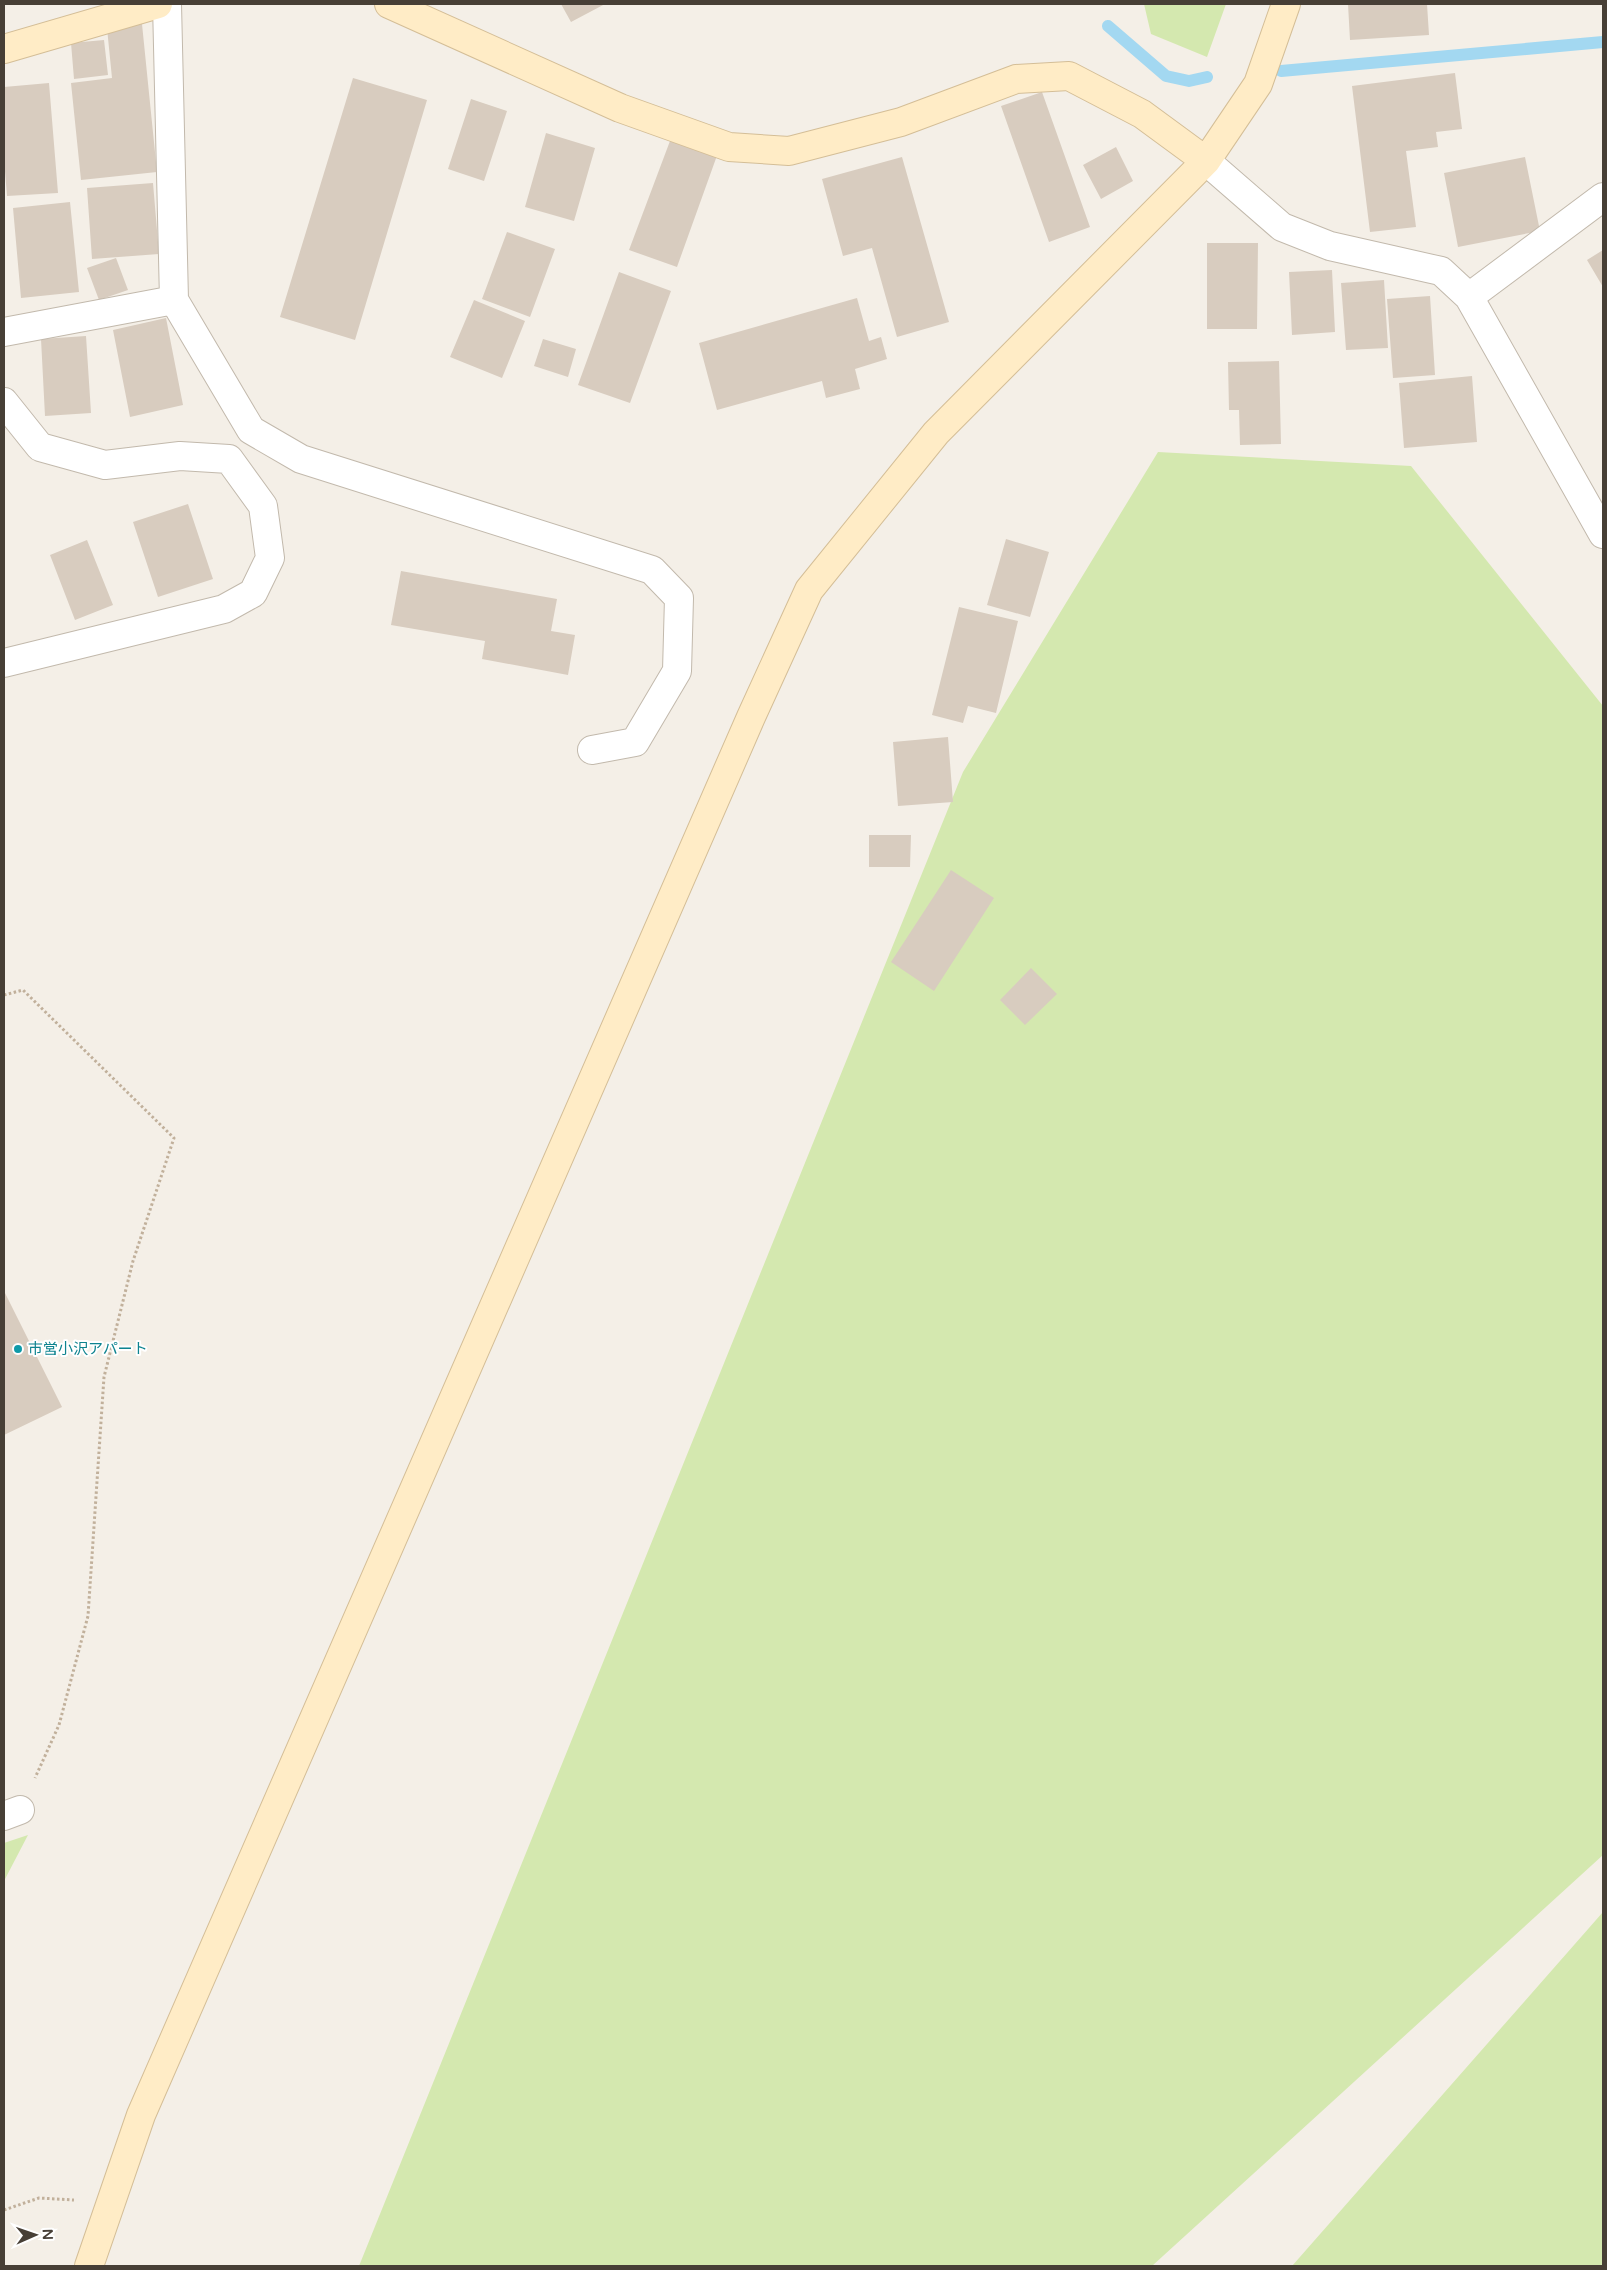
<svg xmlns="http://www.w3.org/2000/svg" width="1607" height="2270" viewBox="0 0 1607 2270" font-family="'Varela Round','Noto Sans JP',sans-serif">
<rect width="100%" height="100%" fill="#f4efe7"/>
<path fill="#d4e8af" d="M1144,4H1226L1207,57L1151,34Z
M1158,452L1411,466L1603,706V1855L1152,2266H359L963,772Z
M28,1835L4,1881V1843Z
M1603,1912V2266H1292Z"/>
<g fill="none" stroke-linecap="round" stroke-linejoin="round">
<path stroke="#a3d8f1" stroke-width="12" d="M1108,26L1166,76L1189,81L1207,77
M1281,71L1603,42"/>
</g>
<path fill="#d8ccbf" d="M561,4H605L571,22Z
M1348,4H1427L1429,35L1350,40Z
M142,24L157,172L81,180L71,83L112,78L107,28Z
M104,40L108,75L74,79L71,43Z
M1455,73L1462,129L1436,132L1438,147L1406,151L1416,227L1370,232L1352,86Z
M353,78L427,100L355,340L280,317Z
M49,83L58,193L7,196L4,159V87Z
M1042,92L1090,227L1049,242L1001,106Z
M471,99L507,111L484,181L448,169Z
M546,133L595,148L574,221L525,207Z
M673,133L719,150L677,267L629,250Z
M1116,147L1133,181L1101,199L1083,165Z
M902,157L949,322L897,337L872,248L843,256L822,179Z
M1525,157L1540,231L1458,247L1444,173Z
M153,183L159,254L92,259L87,188Z
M70,202L79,292L21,298L13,208Z
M507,232L555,249L530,317L482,299Z
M1207,243H1258L1257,329H1207Z
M1603,250V287L1587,260Z
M116,258L128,290L99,300L87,268Z
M1332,270L1335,332L1292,335L1289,272Z
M619,272L671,291L630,403L578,385Z
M1384,280L1388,348L1346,350L1341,283Z
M1430,296L1435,375L1393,378L1387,299Z
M857,298L869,341L881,337L887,359L855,369L860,389L826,398L822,381L717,410L699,343Z
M474,300L525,321L502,378L450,357Z
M166,318L183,405L130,417L113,330Z
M86,336L91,413L45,416L41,339Z
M543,339L576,349L568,377L534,366Z
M1279,361L1281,444L1240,445L1239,410H1229L1228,362Z
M1472,376L1477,442L1404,448L1399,383Z
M188,504L213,579L158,597L133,522Z
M1006,539L1049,552L1030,617L987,605Z
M87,540L113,605L75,620L50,555Z
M401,571L557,599L551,631L575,635L568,675L482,659L485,641L391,625Z
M959,607L1018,621L996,713L968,706L963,723L932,715Z
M948,737L953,802L898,806L893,742Z
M869,835H911L910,867H869Z
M951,870L994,898L934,991L891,962Z
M1031,968L1057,994L1025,1025L1000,1000Z
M4,1291L62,1407L4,1435Z"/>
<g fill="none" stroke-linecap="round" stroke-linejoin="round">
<g stroke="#c2b9ac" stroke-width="30">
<path id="street" d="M1206,161L1282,227L1330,246L1441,271L1469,297L1603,534
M1469,297L1603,197
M174,300L251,430L301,459L652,570L679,598L677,671L635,742L592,750
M4,332L174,300L167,4
M4,402L40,447L105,465L180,456L229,459L263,506L270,558L253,593L224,609L4,663
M4,1816L20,1810"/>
</g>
<g stroke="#d4be97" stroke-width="30">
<path id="secondary" d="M389,4L620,108L729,147L789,151L901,122L1016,79L1069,76L1142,114L1206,161
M4,49L158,4
M89,2266L141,2115L751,717L809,590L936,433L1206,161L1258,84L1286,4"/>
</g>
<path stroke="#c1b09b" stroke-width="3" stroke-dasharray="2.5 2.5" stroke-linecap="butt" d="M4,995L23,990L174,1138L133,1261L104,1377L88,1616L59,1725L35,1778
M4,2210L39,2198L74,2200"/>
<use href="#street" stroke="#fff" stroke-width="28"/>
<use href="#secondary" stroke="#ffecc6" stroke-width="28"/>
</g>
<circle fill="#0f9aa8" stroke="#fff" stroke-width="2" cx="18" cy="1349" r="5"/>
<g text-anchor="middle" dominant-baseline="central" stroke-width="4" stroke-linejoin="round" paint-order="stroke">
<g font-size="15" fill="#0d838f" stroke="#fff" text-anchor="start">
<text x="28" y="1349">市営小沢アパート</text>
</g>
</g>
<rect width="1607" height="2270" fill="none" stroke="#473f36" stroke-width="10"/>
<g transform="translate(35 2235) rotate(88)" stroke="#ffffff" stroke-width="4" paint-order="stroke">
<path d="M0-4L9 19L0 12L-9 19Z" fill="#473f36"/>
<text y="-8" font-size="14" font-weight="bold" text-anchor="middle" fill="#473f36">N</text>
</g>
</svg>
